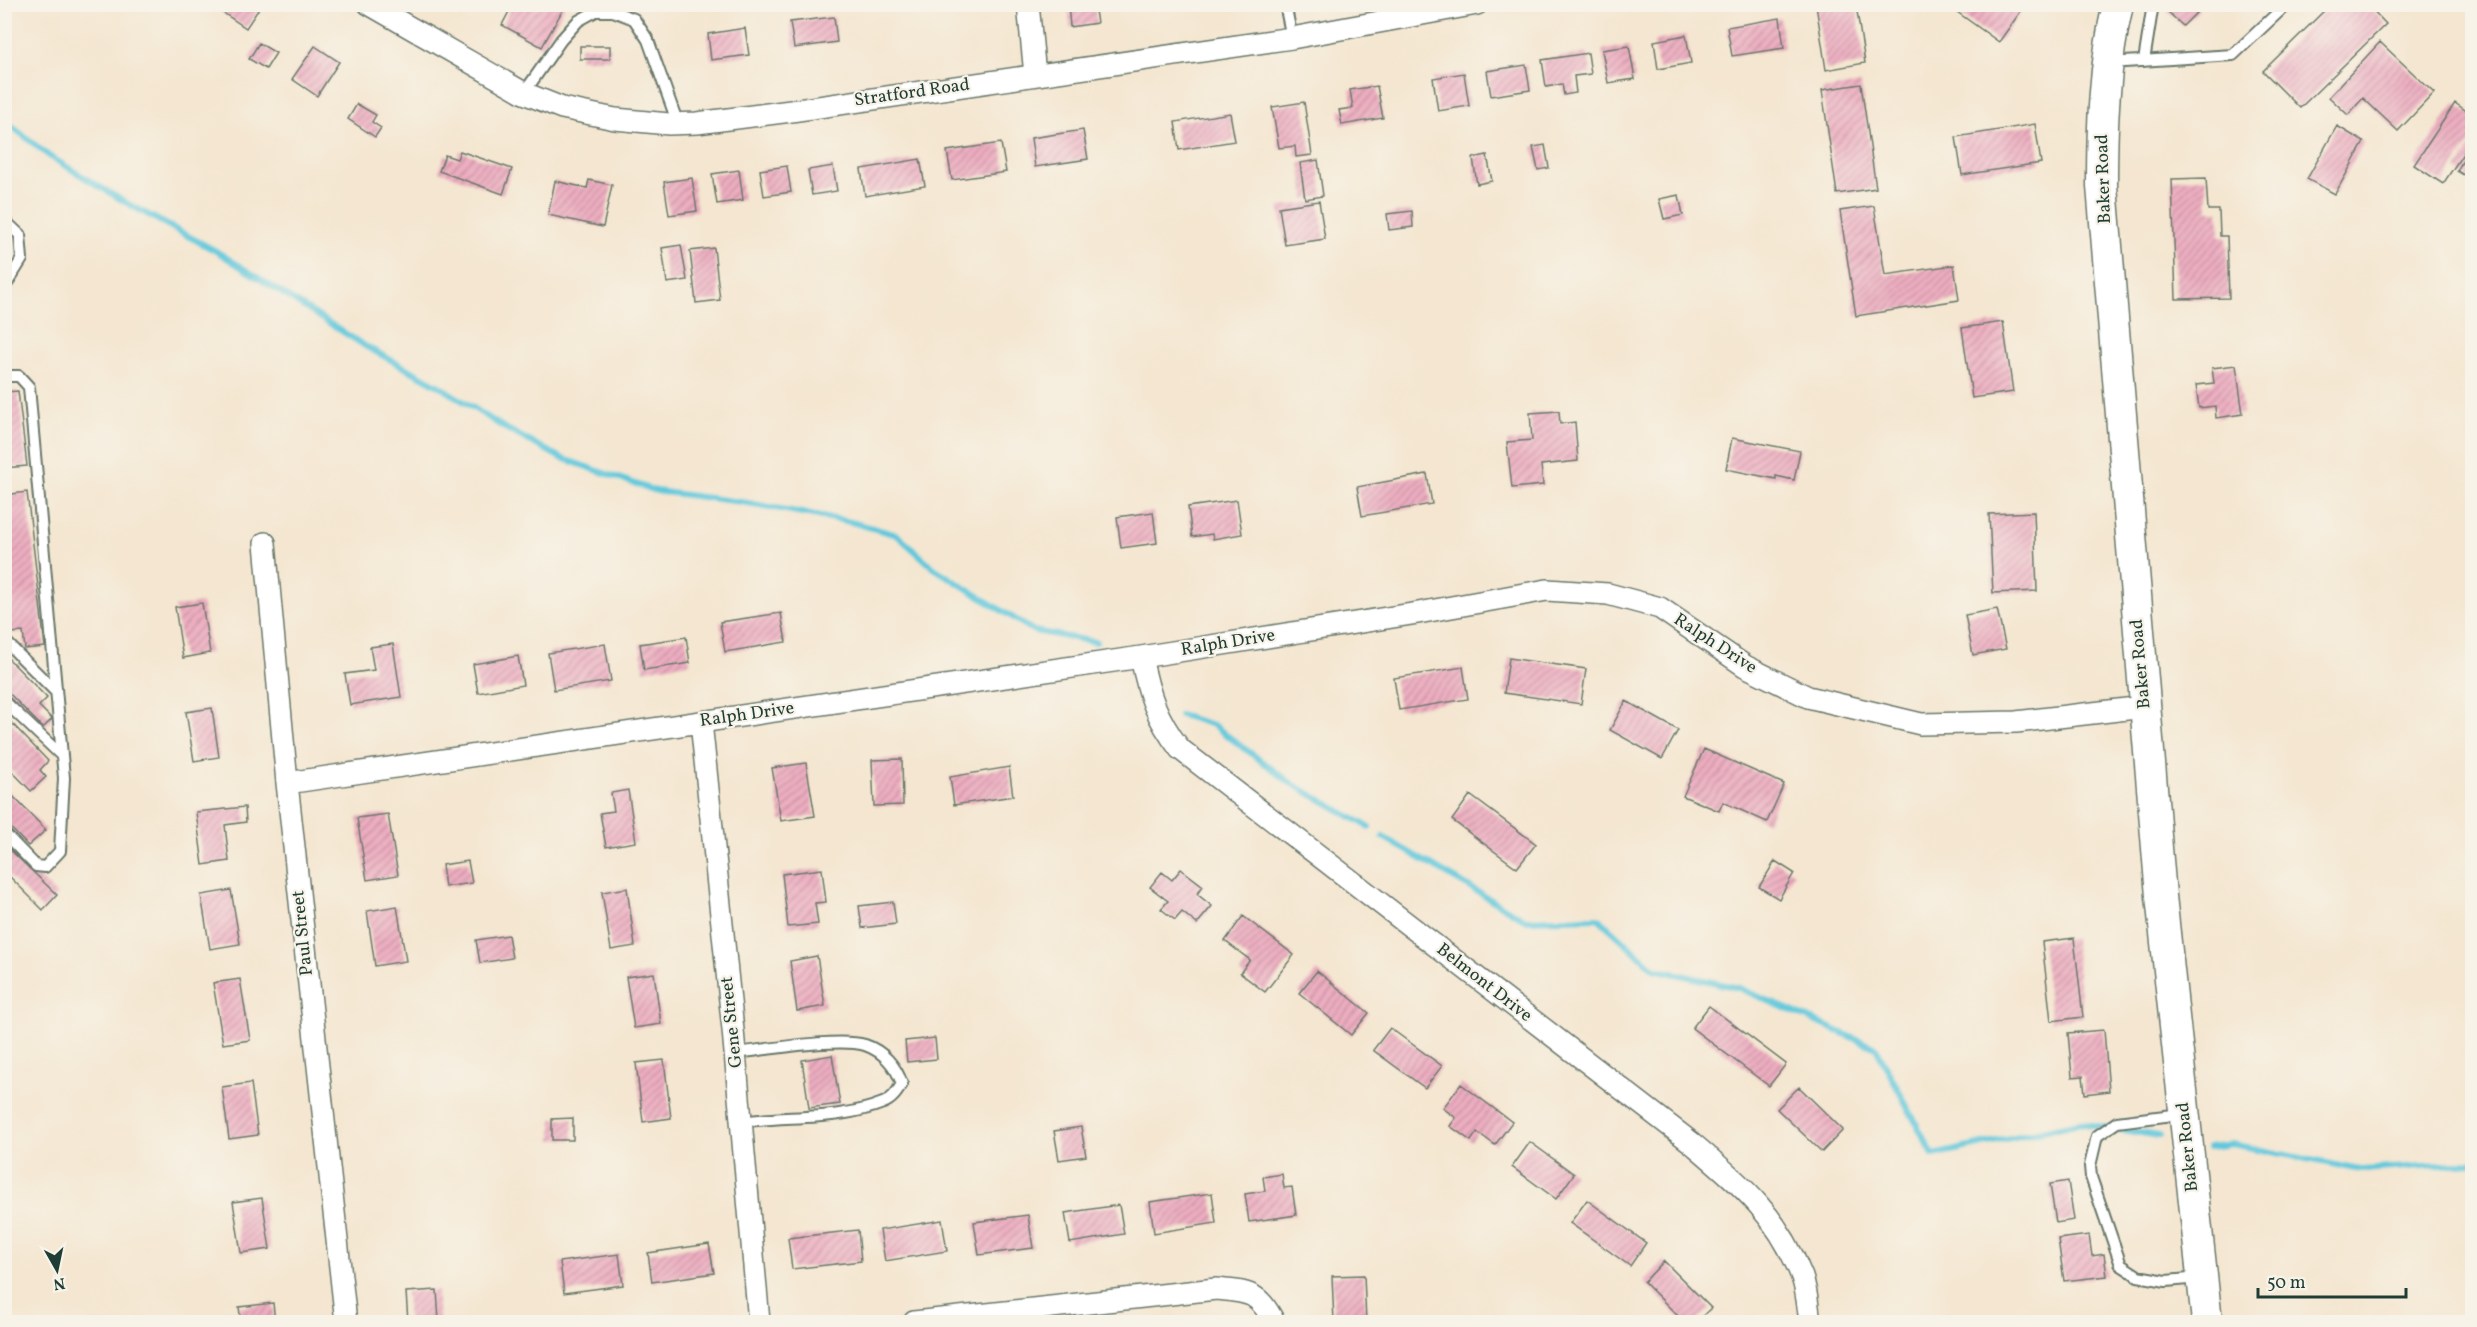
<svg xmlns="http://www.w3.org/2000/svg" width="2477" height="1327" viewBox="0 0 2477 1327" font-family="Vollkorn,serif">
<defs>
<pattern id="building-hatch" width="6" height="6" patternUnits="userSpaceOnUse" patternTransform="scale(1.5)"><rect width="6" height="6" fill="#eeaec1"/><path d="M-1 1l2-2M0 6l6-6M5 7l2-2" fill="none" stroke="#c08f9e"/></pattern>
</defs>
<rect width="100%" height="100%" fill="#f7f3e8"/>
<filter id="ink" filterUnits="userSpaceOnUse"><feTurbulence type="fractalNoise" baseFrequency=".0167" numOctaves="2"/><feDisplacementMap in="SourceGraphic" scale="12" xChannelSelector="R" yChannelSelector="G"/><feConvolveMatrix kernelMatrix="1 2 1 2 8 2 1 2 1" color-interpolation-filters="sRGB"/></filter>
<filter id="wash" filterUnits="userSpaceOnUse"><feTurbulence type="fractalNoise" baseFrequency=".008" numOctaves="4" result="noise"/><feDisplacementMap in="SourceGraphic" scale="24" xChannelSelector="R" yChannelSelector="G"/><feGaussianBlur stdDeviation="1.35" result="paint"/><feColorMatrix in="noise" values="0 0 0 0 0 0 0 0 0 0 0 0 0 0 0 0 0 1.4 0 .05"/><feComposite in="paint" operator="in"/></filter>
<g filter="url(#wash)">
<rect width="100%" height="100%" fill="#f4e6d0"/>
<g fill="none" stroke-linecap="round" stroke-linejoin="round">
<path stroke="#60c8dc" stroke-width="6" d="M4,120L49,156L130,205L216,251L365,346L441,387L503,427L561,458L656,491L748,503L851,522L897,535L934,568L1034,631L1096,642
M1180,715L1213,725L1291,783L1369,827
M1383,837L1526,920L1598,918L1654,969L1739,988L1876,1048L1933,1155L2079,1123L2159,1136
M2209,1147L2232,1144L2361,1170L2472,1163"/>
</g>
<g id="blocks">
<path fill="url(#building-hatch)" d="M219,4H262L246,28L216,8Z
M513,4L528,6L529,4H566L542,47L502,25Z
M1068,4H1094L1097,23L1070,27Z
M1946,4H2026L1999,42Z
M2174,4H2193L2199,10L2183,26L2167,11Z
M2331,4H2367L2386,24L2300,108L2263,71Z
M1816,5H1856L1865,63L1826,70Z
M834,17L837,42L794,48L790,22Z
M1780,18L1784,48L1732,56L1727,27Z
M745,28L749,55L711,60L708,34Z
M1686,35L1691,63L1658,69L1654,41Z
M2380,42L2434,93L2398,131L2363,98L2348,115L2329,97Z
M259,43L276,53L266,69L249,59Z
M315,46L339,62L317,96L292,79Z
M580,46H610V59H580Z
M1629,46L1635,79L1608,83L1602,50Z
M1588,53L1591,74L1574,76L1576,93L1564,95L1562,84L1546,87L1542,60Z
M1526,65L1530,90L1491,96L1487,71Z
M1464,73L1469,106L1438,111L1433,78Z
M1861,84L1876,188L1837,194L1822,90Z
M1377,86L1383,118L1342,125L1339,110L1353,108L1350,90Z
M1304,102L1312,155L1296,157L1295,146L1279,148L1272,107Z
M2455,103L2472,115V140L2443,184L2414,165Z
M357,104L376,115L372,122L381,128L375,137L348,119Z
M1230,113L1235,141L1179,150L1175,122Z
M2035,124L2041,163L1962,175L1956,137Z
M2337,126L2364,142L2335,194L2307,179Z
M1083,130L1088,159L1035,167L1031,138Z
M1001,143L1006,172L952,180L947,151Z
M2472,144V180L2457,171Z
M1545,145L1549,168L1538,170L1533,147Z
M460,151L512,169L503,194L439,171L445,155L457,159Z
M1487,155L1492,181L1477,184L1473,158Z
M920,159L925,186L865,196L861,169Z
M1318,160L1323,196L1305,199L1300,163Z
M787,166L791,192L764,196L760,170Z
M833,166L837,191L812,195L808,170Z
M739,170L743,200L717,204L712,174Z
M692,178L697,211L669,215L664,182Z
M2206,178L2208,210H2219L2220,236H2227L2229,298L2176,299L2172,179Z
M589,180L612,185L603,227L548,215L555,181L587,188Z
M1679,195L1683,215L1664,219L1659,199Z
M1319,201L1325,239L1285,245L1279,207Z
M1874,206L1885,275L1954,265L1959,300L1856,316L1840,211Z
M1412,211L1413,227L1389,230L1387,214Z
M681,245L687,280L667,283L662,248Z
M714,248L720,300L696,303L690,251Z
M2003,322L2013,392L1972,398L1962,328Z
M2236,365L2243,414L2216,418L2215,406L2199,408L2196,385L2214,383L2212,368Z
M18,391L27,466L4,468V392Z
M1559,411L1560,424L1575,422L1578,461L1541,465L1543,485L1512,488L1507,442L1532,440L1530,413Z
M1732,438L1800,451L1794,480L1776,476V479L1726,469Z
M1427,474L1432,504L1362,516L1357,487Z
M27,492L45,647L25,649L23,632L10,633L4,587V495Z
M1237,500L1242,534L1213,539L1212,534L1192,537L1188,507Z
M1153,512L1157,543L1121,548L1117,517Z
M2034,512L2037,591L1993,593L1989,514Z
M202,603L210,653L183,658L175,607Z
M1997,609L2006,649L1973,655L1965,615Z
M781,613L786,642L725,652L720,622Z
M686,637L690,663L644,670L640,644Z
M393,644L401,697L350,705L345,674L374,670L370,647Z
M605,644L611,681L554,690L548,653Z
M4,654L47,698L39,706L52,719L43,728L4,688Z
M518,656L523,685L478,693L473,664Z
M1509,658L1586,669L1581,704L1504,693Z
M1463,667L1468,699L1399,710L1394,678Z
M1626,701L1678,730L1662,759L1610,730Z
M212,708L219,757L194,761L186,712Z
M4,715L48,761L40,770L46,777L31,791L4,763Z
M1704,749L1784,784L1767,822L1723,802L1719,811L1683,796Z
M902,759L903,805L874,806L872,760Z
M806,763L815,816L781,821L772,768Z
M1009,767L1013,796L954,805L950,777Z
M4,787L46,830L28,846L4,821Z
M628,790L636,842L606,847L600,813L614,811L611,793Z
M1470,795L1536,844L1517,868L1452,820Z
M245,807L246,822L225,825L229,861L203,865L196,812Z
M388,814L398,875L367,880L357,818Z
M4,844L57,895L43,910L4,871Z
M468,861L472,883L445,887L442,865Z
M1775,861L1794,873L1779,899L1759,887Z
M822,869L826,902L815,903L818,924L788,927L782,874Z
M1181,869L1203,886L1197,894L1212,906L1197,924L1182,912L1175,920L1161,909L1168,901L1150,887L1162,872L1172,880Z
M627,888L635,946L611,950L602,892Z
M231,890L240,944L210,949L201,895Z
M893,902L896,924L862,928L859,906Z
M397,906L406,961L375,966L367,911Z
M1243,916L1294,955L1265,992L1240,973L1250,960L1225,941Z
M508,935L512,958L480,963L476,940Z
M2074,938L2083,1017L2051,1021L2042,942Z
M817,956L825,1006L797,1011L790,961Z
M1317,971L1369,1013L1351,1035L1299,993Z
M654,973L661,1024L634,1028L626,977Z
M240,979L250,1040L223,1044L213,983Z
M1709,1006L1786,1064L1769,1086L1692,1028Z
M1390,1028L1442,1066L1425,1088L1373,1050Z
M2104,1030L2109,1091L2085,1094L2083,1076L2072,1077L2068,1033Z
M935,1038L937,1059L907,1062L905,1041Z
M832,1055L840,1104L809,1108L802,1060Z
M664,1060L671,1118L643,1122L636,1063Z
M251,1083L258,1135L229,1139L222,1087Z
M1461,1084L1512,1122L1495,1145L1477,1132L1471,1141L1450,1126L1456,1118L1443,1108Z
M1799,1087L1843,1130L1822,1152L1777,1109Z
M573,1118V1140H552V1119Z
M1081,1127L1086,1156L1059,1160L1054,1131Z
M1530,1142L1574,1174L1556,1199L1512,1167Z
M1282,1174L1284,1188L1292,1187L1296,1215L1249,1222L1245,1194L1265,1191L1263,1177Z
M2068,1181L2074,1220L2056,1223L2050,1184Z
M1212,1193L1216,1223L1154,1233L1150,1202Z
M262,1198L270,1249L241,1253L233,1202Z
M1587,1200L1646,1243L1630,1266L1570,1223Z
M1119,1205L1124,1234L1070,1243L1065,1213Z
M1028,1215L1033,1248L979,1255L974,1222Z
M942,1220L947,1251L885,1261L880,1230Z
M858,1230L861,1261L792,1269L788,1238Z
M2089,1235L2092,1256L2104,1254L2107,1276L2064,1281L2058,1239Z
M709,1244L714,1273L652,1282L648,1253Z
M619,1254L623,1285L564,1293L560,1262Z
M1664,1261L1711,1308L1696,1322H1684L1644,1282Z
M1364,1275L1366,1322H1334L1332,1276Z
M437,1290L439,1322H408L406,1292Z
M273,1303L275,1322H241L239,1307Z"/>
</g>
</g>
<g filter="url(#ink)">
<use href="#blocks" fill-opacity="0" stroke="#6a786b" stroke-width="1.5"/>
<g fill="none" stroke-linecap="round" stroke-linejoin="round">
<g stroke="#6a786b" stroke-width="14">
<path id="lane" d="M1285,4L1292,38
M2144,61L2153,4
M2109,63L2233,55L2287,4
M524,93L561,40L578,21L596,11H613L634,19L648,40L678,124
M4,220L20,235L22,259L4,288
M4,376H19L29,387L64,778L60,851L45,867L36,866L4,833
M4,640L56,692
M4,701L62,756
M735,1053C765,1050 838,1037 865,1045C883,1051 896,1066 902,1084C897,1092 892,1100 883,1103C838,1121 788,1115 741,1122
M2181,1114L2117,1122L2097,1136L2090,1166L2091,1177L2121,1265L2138,1276L2166,1281L2201,1278"/>
</g>
<g stroke="#6a786b" stroke-width="24">
<path id="street" d="M369,4L524,93L562,108L615,119L669,124L697,123L791,111L1292,38L1477,4
M1028,4L1035,75
M265,543L287,783L346,1322
M1141,657C1149,695 1156,718 1180,749L1692,1143C1741,1185 1778,1215 1802,1277C1807,1291 1808,1308 1810,1322
M701,722L733,1030L759,1322
M287,783L1141,657L1418,613L1547,590L1608,594L1660,608L1745,666L1808,697L1921,724L2016,722L2144,707
M914,1322L1216,1289C1250,1292 1258,1292 1274,1322"/>
</g>
<g stroke="#6a786b" stroke-width="33">
<path id="secondary" d="M2118,4C2104,65 2102,125 2102,186L2161,896L2207,1322"/>
</g>
<use href="#lane" stroke="#fff" stroke-width="10"/>
<use href="#street" stroke="#fff" stroke-width="21"/>
<use href="#secondary" stroke="#fff" stroke-width="30"/>
</g>
</g>
<g text-anchor="middle" dominant-baseline="central" stroke-width="4.5" stroke-linejoin="round" paint-order="stroke">
<g font-size="18" fill="#1f3d34" stroke="#f7f3e8">
<text transform="translate(912 93) rotate(-8)">Stratford Road</text>
<text transform="translate(2104 179) rotate(-92)">Baker Road</text>
<text transform="translate(1228 643) rotate(-9)">Ralph Drive</text>
<text transform="translate(1715 644) rotate(33)">Ralph Drive</text>
<text transform="translate(2141 664) rotate(-95)">Baker Road</text>
<text transform="translate(747 715) rotate(-8)">Ralph Drive</text>
<text transform="translate(303 933) rotate(-96)">Paul Street</text>
<text transform="translate(1484 983) rotate(38)">Belmont Drive</text>
<text transform="translate(732 1022) rotate(-96)">Gene Street</text>
<text transform="translate(2188 1147) rotate(-96)">Baker Road</text>
</g>
</g>
<rect width="2477" height="1327" fill="none" stroke="#f7f3e8" stroke-width="24"/>
<g transform="translate(57 1270) rotate(171)" stroke="#f7f3e8" stroke-width="4.5" paint-order="stroke">
<path d="M0-4.5L10 22L0 15L-10 22Z" fill="#1f3d34"/>
<text y="-9" font-size="16" font-weight="bold" text-anchor="middle" fill="#1f3d34">N</text>
</g>
<path d="M2258 1288v9h148v-9" fill="none" stroke="#1f3d34" stroke-width="3"/>
<text x="2267" y="1288" font-size="18" fill="#1f3d34" stroke="#f7f3e8" stroke-width="4.5" paint-order="stroke">50 m</text>
</svg>
